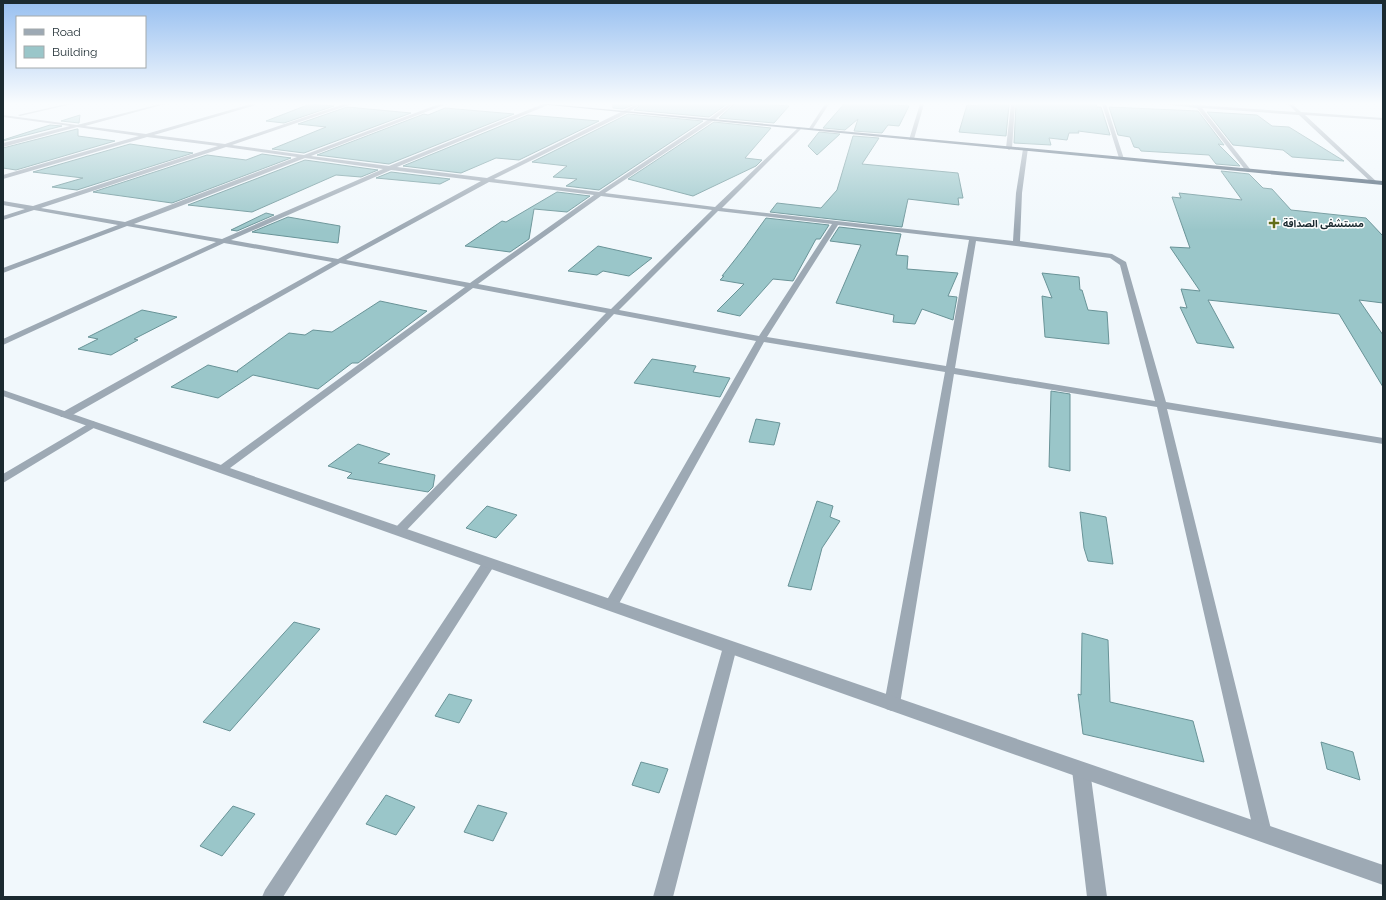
<svg xmlns="http://www.w3.org/2000/svg" width="1386" height="900" viewBox="0 0 1386 900" font-family="Raleway,'Noto Sans Arabic',sans-serif">
<rect width="100%" height="100%" fill="#f1f8fc"/>
<path fill="#9ac6c9" stroke="#699397" d="M310,104L334,106L284,123L266,121Z
M613,104H635L623,109L613,108Z
M642,104H727L709,117L634,110Z
M734,104H758L789,106L774,123L719,118Z
M844,104H875L909,106L899,126L888,125L882,133L854,131L858,119L845,130L823,128Z
M979,104L1009,105L1006,136L959,132L967,105L979,106Z
M1016,104H1096L1097,107H1101L1110,135L1078,131L1079,133H1069L1067,140L1049,138L1051,145L1014,143Z
M347,107L411,113L304,153L272,149L326,127L298,124Z
M1109,107L1198,111L1224,145L1218,144L1240,166L1216,164L1209,155L1141,151L1139,148L1134,147L1130,137L1118,135Z
M445,108L514,114L389,164L317,155L424,114L428,115Z
M1207,112L1257,115L1272,126L1289,127L1344,161L1292,157L1283,150L1233,145Z
M628,114L703,121L599,190L566,186L577,179L553,177L567,166L532,162Z
M80,115L79,123L61,121Z
M528,115L599,121L519,160L496,158L461,173L403,166Z
M714,122L771,128L745,158L762,160L756,166L693,196L628,179Z
M50,125L62,126L3,141V140Z
M77,129H78V136L115,141L16,170L3,168V148Z
M819,132L840,134L817,155L808,146Z
M853,136L879,138L862,164L958,173L963,198H958L959,205L908,199L902,227L770,212L777,203L821,208L837,190Z
M130,144L193,153L77,190L52,187L83,178L33,172Z
M262,154L291,158L172,203L93,192L207,155L246,160Z
M305,160L378,170L361,177L336,175L252,212L188,205Z
M1221,171L1249,174L1263,188L1272,189L1291,210L1366,218L1383,236V303L1359,300L1383,335V387L1339,314L1208,300L1234,348L1197,343L1180,307L1187,308L1181,289L1200,291L1170,247L1190,248L1172,197L1181,198L1179,193L1242,200Z
M391,172L450,179L440,184L376,178Z
M557,192L590,196L567,212L534,209L529,239L510,252L465,246L502,221L506,222Z
M266,213L274,215L237,231L231,230Z
M288,217L340,226L338,243L252,232Z
M766,218L829,225L820,239H816L793,281L773,279L740,316L717,311L744,284L720,280L724,276H722L745,247Z
M839,227L901,234L896,255L908,256L907,269L958,273L948,296L957,297L953,320L922,309L915,324L893,322L894,315L836,303L861,245L830,241Z
M598,246L652,258L629,276L603,271L597,275L568,271Z
M1042,273L1079,277L1080,290H1082L1088,310L1107,312L1109,344L1045,337L1042,296L1052,298Z
M380,301L427,311L358,363H352L318,389L253,375L218,398L171,387L208,365L238,372L237,371L289,333L305,335L313,330L332,332Z
M142,310L177,317L134,339L138,340L111,355L78,349L98,339L88,337Z
M652,359L696,366L693,372L730,378L720,397L634,383Z
M1051,391L1070,394V471L1049,467Z
M756,419L780,423L774,445L749,442Z
M358,444L390,454L378,463L435,475L433,487L428,492L347,478L352,473L328,466Z
M817,501L833,506L830,517L840,521L822,548L811,590L788,586Z
M487,506L517,515L496,538L466,528Z
M1080,512L1106,517L1113,564L1088,561L1084,548Z
M294,622L320,629L230,731L203,722Z
M1082,633L1108,640L1110,702L1193,721L1204,762L1083,734L1078,694L1081,695Z
M449,694L472,700L459,723L435,716Z
M1321,742L1353,752L1360,780L1327,769Z
M641,762L668,769L659,793L632,785Z
M386,795L415,807L396,835L366,824Z
M478,805L507,813L493,841L464,832Z
M233,806L255,814L222,856L200,846Z"/>
<g fill="none" stroke-linecap="round" stroke-linejoin="round">
<path fill="#9da9b4" fill-rule="evenodd" d="M66,104H72L20,116L18,115Z
M160,104H165L85,126L146,134L251,104H256V105L154,135L225,144L344,104H349V105L232,145L304,155L439,104H444V105L311,156L389,166L543,104H548V105L397,167L487,178L637,104H641L627,113L494,179L599,192L709,119L729,104H733L713,121L605,193L715,207L799,127L801,129L722,208L1013,241L1016,193L1023,149L1028,148L1022,193L1020,241L1112,254L1126,262L1166,402L1383,438V444L1167,409L1272,833L1269,839L1263,842L1257,839L1254,833L1157,407L954,374L900,704L898,709L892,711L886,709L884,704L945,372L764,342L616,609L611,610L606,609L604,605L756,341L614,314L403,534L399,535L395,534L393,531L395,528L606,313L473,288L226,471H218L216,469L218,467L465,287L340,263L69,417H61L60,415L61,413L332,262L224,243L3,345V339L216,242L127,226L3,273V268L118,225L34,210L3,220V216L25,209L3,205V201L33,206L218,146L147,137L3,179V175L139,136L77,127L3,147V143L70,126L3,117V115L77,125ZM226,147L297,157L125,222L41,208ZM305,158L383,169L222,239L134,224ZM391,170L481,181L338,259L231,240ZM489,182L594,195L470,283L346,260ZM601,196L712,210L611,309L478,284ZM718,211L832,224L759,336L619,310ZM838,225L969,240L946,366L767,337ZM976,241L1110,258L1120,265L1155,401L955,368Z
M825,104H829L812,130H808Z
M920,104H924L914,139L909,140Z
M1011,104H1015L1012,148L1009,150L1006,148Z
M1102,104H1106L1124,159L1119,158Z
M1163,104L1198,105L1296,112L1288,104H1292L1301,112L1383,118V120L1305,115L1377,182L1372,183L1299,115L1202,108L1250,169L1251,170L1248,172L1246,171L1197,108Z
M93,421L98,424L97,426L3,483V474Z
M489,558L494,560L496,563L494,566L283,897H262L265,890L484,560Z
M730,641L735,643L737,647L673,897H653L723,647L725,643Z
M1081,762L1087,764L1090,770L1107,897H1087L1072,770L1075,764Z"/>
<path fill="#9da9b4" fill-rule="evenodd" d="M3,390L1383,865V885L3,396Z"/>
<path fill="#465c70" fill-rule="evenodd" d="M538,104H549L1383,181V185Z"/>
</g>
<linearGradient id="sky" x2="0" y2="1"><stop stop-color="#97bff0"/><stop offset="0.45" stop-color="#f9fcfe"/><stop offset="1" stop-color="#f9fcfe" stop-opacity="0"/></linearGradient>
<rect width="1386" height="230" fill="url(#sky)"/>
<path fill="#626f1a" stroke="#fff" stroke-width="1.5" d="M1272 217h4v4h4v4h-4v4h-4v-4h-4v-4h4z"/>
<g text-anchor="middle" dominant-baseline="central" stroke-width="3" stroke-linejoin="round" paint-order="stroke">
<g font-size="10" font-weight="bold" fill="#1b2a30" stroke="#fff" text-anchor="start">
<text x="1283" y="223">مستشفى الصداقة</text>
</g>
</g>
<rect width="1386" height="900" fill="none" stroke="#1b2a30" stroke-width="8"/>
<rect x="16" y="16" width="130" height="52" fill="#ffffff" stroke="#a4aaac"/>
<rect x="24" y="29" width="20" height="6" fill="#9da9b4" stroke="#a4aaac"/>
<text x="52" y="36" font-size="12" fill="#1b2a30">Road</text>
<rect x="24" y="46" width="20" height="12" fill="#9ac6c9" stroke="#a4aaac"/>
<text x="52" y="56" font-size="12" fill="#1b2a30">Building</text>
</svg>
